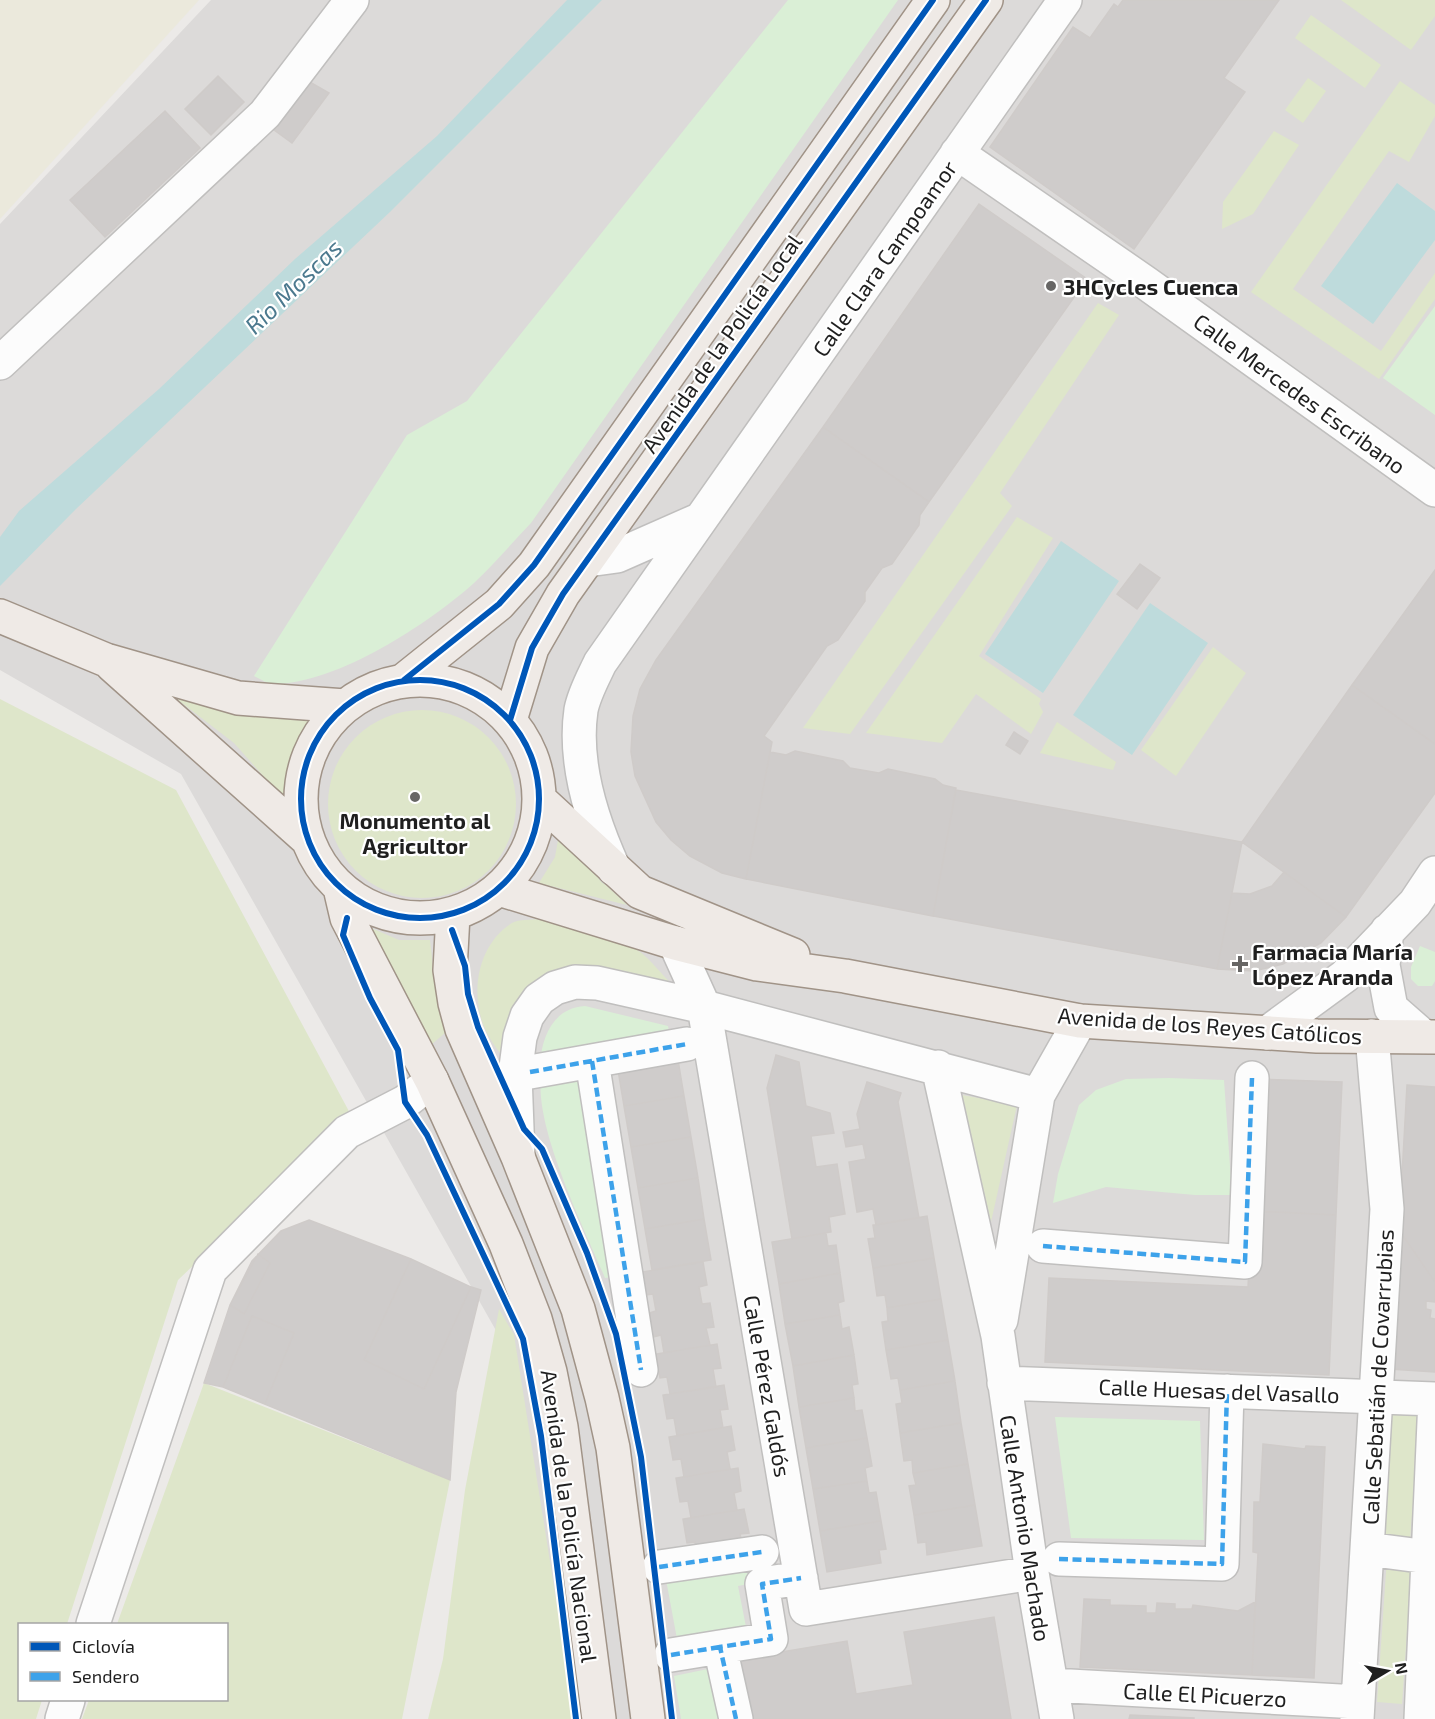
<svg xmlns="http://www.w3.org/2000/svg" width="1435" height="1719" viewBox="0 0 1435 1719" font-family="'Exo 2',sans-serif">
<rect width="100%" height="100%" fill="#eceae8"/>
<path fill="#dcdad9" d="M211,0H1435V1719H553L511,1357L181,774L0,670V224Z"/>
<path fill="#ebe9dc" d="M0,0H199L0,219Z"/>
<path fill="#dee6ca" d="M1341,0H1435V16L1411,50Z
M1311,15L1381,65L1365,88L1295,38Z
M1308,78L1326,91L1303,123L1285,110Z
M1400,81L1435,105V116L1409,162L1389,151L1293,289L1381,351L1435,273V299L1379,379L1251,292Z
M1274,131L1299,145L1253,214L1222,229L1223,202Z
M1098,303L1119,315L1000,493L1012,506L850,734L803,728Z
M1017,517L1053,538L979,656L1041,699L1039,704L1043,712L1031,734L976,694L942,743L866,733Z
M1213,647L1246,673L1176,776L1141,750Z
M169,693L318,714C290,737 288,774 290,806L234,743Z
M0,699L176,790L351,1115L178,1280L67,1624H20V1700H42L36,1719H0Z
M328 804a94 94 0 1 1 188 0a94 94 0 1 1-188 0Z
M1057,722L1116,762L1113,770L1040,753Z
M558,840L627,905L539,883L555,857Z
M540,919C572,922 612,933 640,952C652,961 662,975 673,985L578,966L565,967L548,975L506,1062C500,1052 491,1042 486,1031C469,995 477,945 512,923C519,919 531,920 540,919Z
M371,928L399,940H430L435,986L446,1032L431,1045Z
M962,1095L1017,1105L991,1222Z
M499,1309L514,1335L575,1719H428L443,1659L465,1490Z
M204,1383L450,1480L402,1719H82L89,1700H226V1624H117Z
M1390,1414L1420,1416L1410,1540L1382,1538Z
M1387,1558L1412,1560L1402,1704L1377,1702Z"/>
<path fill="#daefd6" d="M788,0H898L531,523C512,543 494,564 474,583C428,624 338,683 275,684C268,684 260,679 254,676L407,435L467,401Z
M1435,306V415L1383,378Z
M1420,946L1435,952V981L1432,986H1418L1411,979V967Z
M585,1006L668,1026L671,1043L540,1064C542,1035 554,1008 585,1006Z
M590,1068L618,1276L605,1278C584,1227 535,1130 541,1077Z
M1169,1078L1224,1080L1232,1195H1195L1106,1187L1053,1203L1058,1174L1079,1105L1096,1090L1126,1079Z
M1055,1417L1200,1421L1204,1540L1071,1538Z
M772,1555L776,1579L738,1586L746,1627L677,1639L665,1574Z
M708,1669L718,1719H681L674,1676Z"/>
<path fill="#bedbdc" d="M567,0H602L391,211L76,509L0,586V537L19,511L159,389L295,259L437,136Z
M1397,183L1435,211V240L1373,324L1321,286Z
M1061,541L1119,581L1043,693L985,654Z
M1150,603L1208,643L1132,755L1073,715Z"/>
<path fill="#cfcccb" stroke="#cfcbc9" stroke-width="1.5" d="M1123,0H1279L1224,78L1245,92L1134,249L990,147L1073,27L1090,38L1114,4L1118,7Z
M218,76L244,102L211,135L185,109Z
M301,77L329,93L292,143L266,124Z
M165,111L200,148L105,237L70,200Z
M979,204L1087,279L929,502L823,427Z
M823,427L929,502L920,515L919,525L892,564L882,568L865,592V601L838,640L827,646L764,736L772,742L746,879L722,873L690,856L671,840L656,822L635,776L631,752L633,716L640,689L656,660Z
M1140,564L1160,578L1137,609L1117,594Z
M1435,570V744L1352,685Z
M1352,685L1435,744V793L1346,917L1242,842Z
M1014,732L1028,741L1020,754L1006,745Z
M795,751L843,761L850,768L879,773L888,769L935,779L943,785L956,788L933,916L746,879L770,752L786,755Z
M956,790L1242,842L1217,969L933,916Z
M1284,872L1346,917L1321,943L1283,964L1254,971L1217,969L1232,893L1250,894L1272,886Z
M677,1054L684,1096L624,1106L617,1064Z
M776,1055L799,1062L806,1106L830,1113L834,1133L811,1136L816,1167L837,1164L845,1214L829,1217L831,1232L792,1239L767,1088Z
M1258,1079L1342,1082L1336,1215L1252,1211Z
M867,1082L901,1093L898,1102L919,1218L876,1225L873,1209L857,1212L849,1162L866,1159L863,1144L846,1147L843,1132L860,1129L857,1114Z
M1407,1085L1435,1087V1282L1399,1230Z
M684,1096L691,1137L631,1147L624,1106Z
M691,1137L698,1178L638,1188L631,1147Z
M698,1178L704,1219L645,1229L638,1188Z
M1252,1211L1336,1215L1329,1375L1045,1362L1049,1278L1248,1287Z
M927,1216L934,1258L873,1268L868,1239L875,1238L873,1225Z
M704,1219L711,1260L652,1270L645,1229Z
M309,1220L411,1259L364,1360L424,1389L471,1287L481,1290L456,1392L450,1480L223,1387L204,1383L230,1305L252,1261L281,1231Z
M1399,1230L1435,1282V1302L1426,1301V1309L1431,1310L1430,1318L1435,1319V1372L1390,1369Z
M826,1233L828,1246L836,1245L840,1273L779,1284L772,1242Z
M258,1254L270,1263L244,1314L230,1305Z
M934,1258L941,1299L887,1308L885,1295L877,1296L873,1268Z
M411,1259L471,1287L424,1389L364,1360Z
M703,1262L707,1285L699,1287L702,1304L710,1303L714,1327L706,1328L710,1345L664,1353L661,1335L653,1337L649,1313L656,1311L653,1294L646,1295L642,1272Z
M840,1273L844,1301L838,1303L840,1315L785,1324L779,1284Z
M941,1299L948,1340L886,1350L882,1322L888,1321L887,1308Z
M840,1315L842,1329L849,1327L854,1355L793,1366L785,1324Z
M252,1316L294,1333L265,1404L223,1387Z
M948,1340L955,1381L900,1390L898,1378L891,1379L886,1350Z
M717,1344L721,1368L713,1369L716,1387L670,1394L667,1377L660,1378L656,1354Z
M854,1355L858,1384L852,1385L854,1398L799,1407L793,1366Z
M955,1381L961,1423L900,1433L896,1404L902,1403L900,1390Z
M724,1385L728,1409L720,1410L723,1428L677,1436L674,1418L667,1419L663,1395Z
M854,1398L855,1411L862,1410L867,1438L806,1448L799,1407Z
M961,1423L968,1464L913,1473L912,1460L904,1461L900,1433Z
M731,1426L735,1450L727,1452L730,1469L684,1477L681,1459L673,1460L669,1437Z
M867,1438L872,1466L865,1468L867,1481L813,1489L806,1448Z
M1263,1444L1305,1449L1306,1446L1325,1447L1314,1678L1252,1675L1258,1553L1253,1552L1254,1502H1260Z
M968,1464L975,1505L914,1515L909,1486L916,1485L913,1473Z
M738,1468L741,1491L734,1493L737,1510L691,1518L688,1501L680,1502L676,1478Z
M867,1481L869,1493L876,1492L881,1521L820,1531L813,1489Z
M975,1505L982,1546L927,1555L926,1542L918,1543L914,1515Z
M744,1509L749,1533L740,1534L744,1551L698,1559L695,1542L687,1543L683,1519Z
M881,1521L886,1549L879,1550L881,1563L827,1572L820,1531Z
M1084,1599L1110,1600V1605L1146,1606V1613H1156L1157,1603L1175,1604V1609H1192L1193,1605L1238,1611L1255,1602L1252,1675L1080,1667Z
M994,1617L1011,1719H744L734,1660L847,1641L856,1694L913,1685L904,1632Z
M1130,1715L1194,1718V1719H1129Z"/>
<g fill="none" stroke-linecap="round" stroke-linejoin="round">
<g stroke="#c0bfbe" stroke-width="36">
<path id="minor" d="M957,153L1146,283L1435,490
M0,363L265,114L352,0
M588,560L617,556L701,519
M614,869C592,821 573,764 581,710C584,694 593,678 600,663L1065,0
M1387,931L1383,965L1391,1008L1423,1036
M675,943L704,1007L806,1609L1032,1573
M1267,1033L1345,976L1415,903L1435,873
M592,1061L641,1370
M938,1067L998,1336L1032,1573L1057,1719
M530,1072L687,1044
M518,1155L515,1075L520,1037L527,1016L539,999L555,988L575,982L597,983L704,1007L1038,1095
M1043,1246L1245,1262L1252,1078
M1001,1320L1038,1095L1080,1021
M1004,1383L1435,1399
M1367,1549L1435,1558
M1059,1559L1222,1564L1227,1391
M659,1567L762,1552
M93,1624L210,1270L347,1132L405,1102L432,1081
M671,1655L720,1647
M1052,1685L1358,1702
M62,1719L68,1700
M736,1719L720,1647L771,1639L762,1584L801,1578
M1357,1719L1387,1209L1372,1036
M1421,1719L1435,1399"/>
</g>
<g stroke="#a09387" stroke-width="36">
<path id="major" d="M0,616L106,660L238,698L345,706
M112,665L307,839
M301 799a119 119 0 1 1 238 0a119 119 0 1 1-238 0Z
M404,680L499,604L534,565L933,0
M510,720L532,648L563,594L986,0
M540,800L640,892L793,955
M340,888L347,918L432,1081L506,1244L535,1319L550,1372L561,1427L599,1719
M499,889L675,943L757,964L845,976L1080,1021L1317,1036L1435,1037
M453,915L450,970L455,1003L462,1029L518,1157L578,1309L602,1398L613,1448L648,1719"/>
</g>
<use href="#minor" stroke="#fcfcfc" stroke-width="33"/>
<use href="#major" stroke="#efeae6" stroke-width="33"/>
<path stroke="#3da2ea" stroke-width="4.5" stroke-dasharray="9 4.5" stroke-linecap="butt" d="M592,1061L641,1370
M530,1072L687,1044
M1043,1246L1245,1262L1252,1078
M1059,1559L1222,1564L1227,1391
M659,1567L762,1552
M671,1655L720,1647
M736,1719L720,1647L771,1639L762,1584L801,1578"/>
<g stroke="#fff" stroke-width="10">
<path id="cycleway" d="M301 799a119 119 0 1 1 238 0a119 119 0 1 1-238 0Z
M404,680L499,604L534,565L933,0
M510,720L532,648L563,594L986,0
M347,918L343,935L370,998L398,1050L405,1102L427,1135L523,1339L541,1436L576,1719
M452,930L465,966L468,994L478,1027L524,1129L542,1149L587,1253L616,1334L641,1457L672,1719"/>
</g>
<use href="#cycleway" stroke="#0057b8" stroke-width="6"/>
</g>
<g fill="#676665" stroke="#fff" stroke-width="2">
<circle cx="1051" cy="286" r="6"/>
<circle cx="415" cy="797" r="6"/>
<path d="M1237 955h6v6h6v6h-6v6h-6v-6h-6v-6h6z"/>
</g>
<g text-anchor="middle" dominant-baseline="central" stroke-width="4.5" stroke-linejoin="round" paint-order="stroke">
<g font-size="22" fill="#1f1f1f" stroke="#fff">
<text transform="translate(884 258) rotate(-55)">Calle Clara Campoamor</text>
<text transform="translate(721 343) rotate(-55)">Avenida de la Policía Local</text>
<text transform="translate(1300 393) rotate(36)">Calle Mercedes Escribano</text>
<text transform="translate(1210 1025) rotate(4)">Avenida de los Reyes Católicos</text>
<text transform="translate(1377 1377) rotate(-87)">Calle Sebatián de Covarrubias</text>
<text transform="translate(768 1386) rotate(80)">Calle Pérez Galdós</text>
<text transform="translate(1219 1390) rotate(2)">Calle Huesas del Vasallo</text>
<text transform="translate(570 1516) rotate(82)">Avenida de la Policía Nacional</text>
<text transform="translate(1026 1528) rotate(81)">Calle Antonio Machado</text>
<text transform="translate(1205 1694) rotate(3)">Calle El Picuerzo</text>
</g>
<g font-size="22" font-weight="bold" fill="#1f1f1f" stroke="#fff" text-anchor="start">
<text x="1063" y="286">3HCycles Cuenca</text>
<text x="415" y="820" text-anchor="middle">Monumento al<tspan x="415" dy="25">Agricultor</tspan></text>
<text x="1252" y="951">Farmacia María<tspan x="1252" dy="25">López Aranda</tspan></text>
</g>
<g font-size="24" font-style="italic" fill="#4b798e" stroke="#fff">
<text transform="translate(293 286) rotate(-44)">Rio Moscas</text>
</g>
</g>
<rect x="18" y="1623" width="210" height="78" fill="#ffffff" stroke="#a5a5a5" stroke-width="1.5"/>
<rect x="30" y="1642" width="30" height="9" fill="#0057b8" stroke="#a5a5a5" stroke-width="1.5"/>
<text x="72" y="1653" font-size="18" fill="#1f1f1f">Ciclovía</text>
<rect x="30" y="1672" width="30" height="9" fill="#3da2ea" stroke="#a5a5a5" stroke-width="1.5"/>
<text x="72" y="1683" font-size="18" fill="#1f1f1f">Sendero</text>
<g transform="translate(1387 1671) rotate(80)" stroke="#ffffff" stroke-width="4.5" paint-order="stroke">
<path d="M0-4.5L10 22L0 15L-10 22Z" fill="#1f1f1f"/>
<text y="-9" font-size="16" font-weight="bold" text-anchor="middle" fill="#1f1f1f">N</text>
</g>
</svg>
